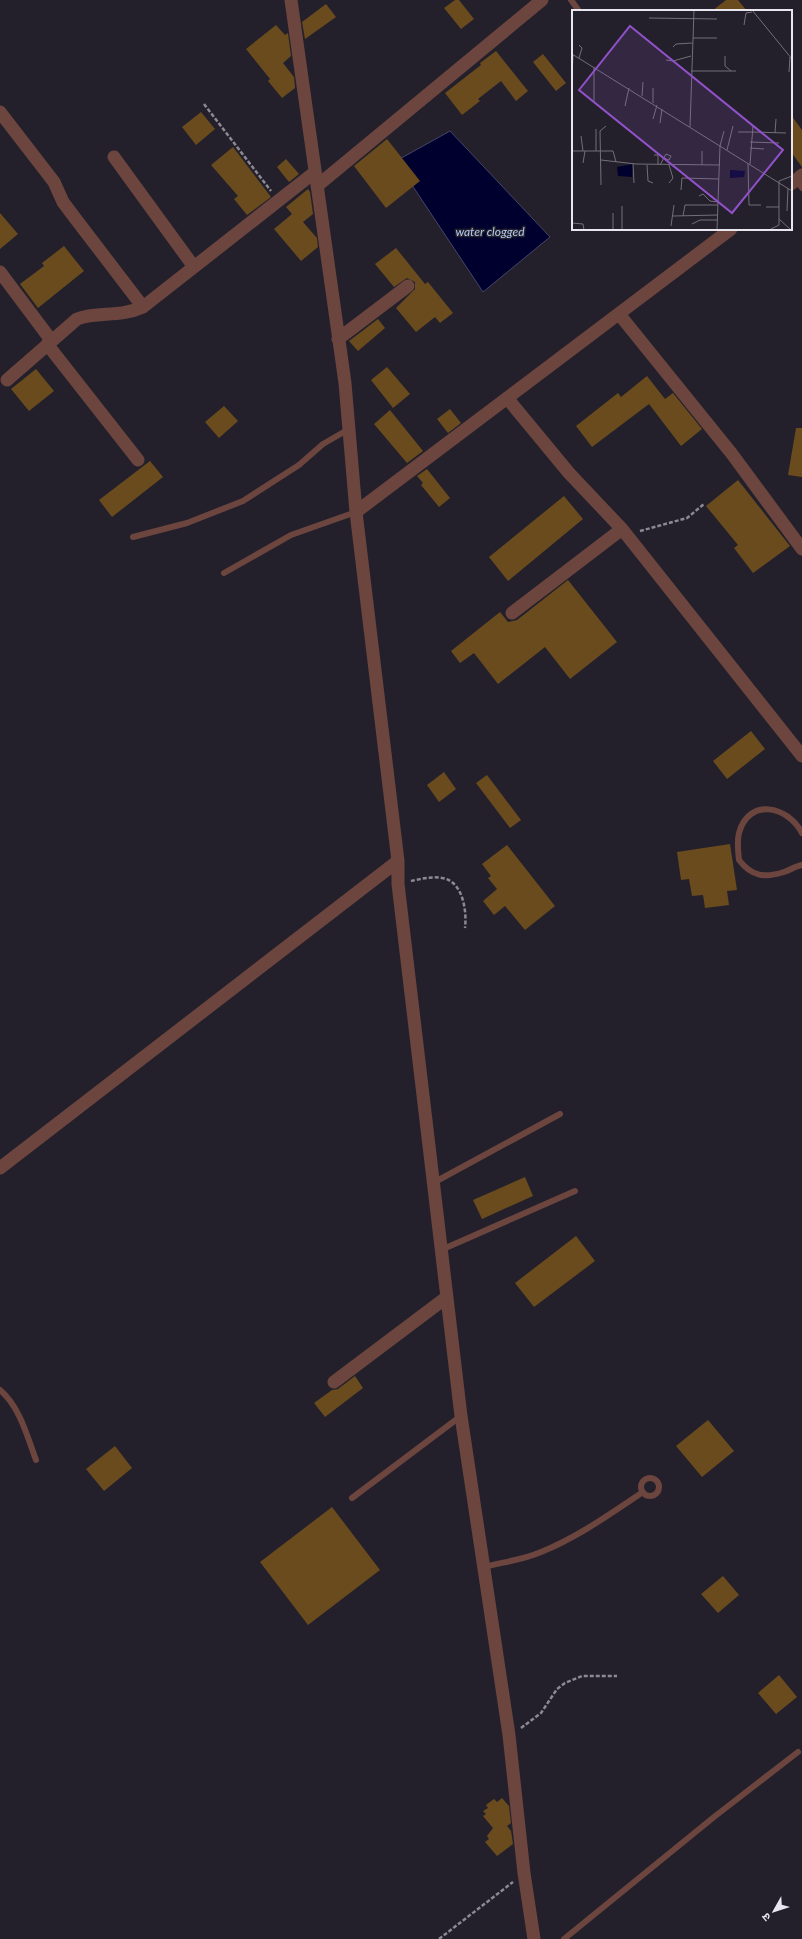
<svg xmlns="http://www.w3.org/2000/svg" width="802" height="1939" viewBox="0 0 802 1939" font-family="Lato,'Noto Sans Devanagari',sans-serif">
<rect width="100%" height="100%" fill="#23202b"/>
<path fill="#00002f" stroke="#464568" d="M450,131L550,237L483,292L396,161Z"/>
<path fill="#6a4b1e" d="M455,0H459L474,19L461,29L444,8Z
M726,0H738L747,11H712Z
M326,4L336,17L305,39L302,22Z
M276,25L285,35L288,33L291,56L283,63L294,77L295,88L282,98L268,81L270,79L246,49Z
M496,51L528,91L516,101L501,81L478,99L480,101L462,115L445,93L481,65L480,63Z
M543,54L566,83L556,91L533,62Z
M201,112L215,129L196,145L182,127Z
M791,115L802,130V167L791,152Z
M387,139L420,181L386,208L354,166Z
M233,147L271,197L247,215L234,199L238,196L211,165Z
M286,159L299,174L289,182L277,167Z
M308,189L310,192L313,214L303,222L317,238L318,247L301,261L274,229L292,214L286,207Z
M0,213L18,234L0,249Z
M64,246L84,271L38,308L20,284L44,266L42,263Z
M396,248L425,284L428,282L453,313L440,323L435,317L416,332L396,308L415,289V282L407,278L394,287L375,264Z
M378,319L385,328L358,351L349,341Z
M387,367L410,394L393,408L371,380Z
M36,369L54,391L29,411L11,389Z
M647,376L665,399L673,393L702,429L681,446L649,404L592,447L576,426L618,393L621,397Z
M224,406L238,421L219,438L205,422Z
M450,409L461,423L448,433L437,419Z
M390,410L423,451L407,463L374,424Z
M796,428H802V477L788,475Z
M150,461L163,477L112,517L99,500Z
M427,469L450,498L439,507L421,485L423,483L417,476Z
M738,480L790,546L753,573L734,548L738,545L706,506Z
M564,496L583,519L508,581L489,557Z
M568,580L617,642L570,679L545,647L498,684L474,653L460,663L451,651L500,612L508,622L517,620Z
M751,731L765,749L727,779L713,761Z
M444,772L456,789L439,802L427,785Z
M487,775L521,820L510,828L476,783Z
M730,844L737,890L727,891L729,905L705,908L703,895L692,896L689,879L681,880L677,852Z
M507,845L555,906L525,930L505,906L494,915L483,901L497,889L488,878L491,876L482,864Z
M525,1177L533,1196L482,1219L473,1200Z
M576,1236L595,1261L534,1307L515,1283Z
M355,1376L363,1388L325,1417L314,1403L332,1390L338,1389Z
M708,1420L734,1451L702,1477L676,1446Z
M115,1446L132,1468L104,1491L86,1469Z
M332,1507L380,1570L308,1625L260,1562Z
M723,1576L739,1595L718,1613L701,1594Z
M779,1675L797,1697L776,1714L758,1693Z
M502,1798L509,1806L511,1823L507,1826L511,1831L513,1844L497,1856L485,1842L489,1839L487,1836L493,1828L483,1816L486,1814L483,1811L488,1808L486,1805L494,1799L497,1802Z"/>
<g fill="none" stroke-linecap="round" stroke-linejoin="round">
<path stroke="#8c8993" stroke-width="2.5" stroke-dasharray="4 2" stroke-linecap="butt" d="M204,104L271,191
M640,531L687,518L704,504
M411,881C420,879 432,876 442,878C463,881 467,911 465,928
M521,1728L541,1713L557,1689L565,1683L582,1676H617
M439,1939L513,1882"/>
<path stroke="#6c453f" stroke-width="6" d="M571,0L579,11
M796,180L802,188
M133,537L187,523L243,501L299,465L323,444L349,429
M224,573L291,535L356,512
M802,833C788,806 749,797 739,833C737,841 738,852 739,860C752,877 765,878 784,872C790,870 796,866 802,865
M433,1183L560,1114
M441,1250L575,1191
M0,1390C20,1407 27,1436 36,1460
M641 1487a9 9 0 1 1 18 0a9 9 0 1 1-18 0Z
M352,1498L461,1416
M484,1567C503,1562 523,1560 541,1552C578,1537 610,1514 643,1492
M564,1939L714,1817L798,1752"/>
<path stroke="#6c453f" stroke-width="13" d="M291,0L345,383L356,512L398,861V884L461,1416L509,1735L524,1873L534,1939
M0,112L54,182L63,202L75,218L143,307
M114,157L194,267
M791,184L802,175
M317,186L542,0
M0,272L51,340
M619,314L732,454L802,549
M338,339L408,286
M47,344L138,460
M7,380L77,319C99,311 118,318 143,307L315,172
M507,398L569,473L622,529L802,756
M356,512L731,229
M512,613L622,529
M0,1168L398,861
M334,1382L447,1297"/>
</g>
<g text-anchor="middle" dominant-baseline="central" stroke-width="3" stroke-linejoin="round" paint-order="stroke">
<g font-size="12" font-style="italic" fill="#b3caf2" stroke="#23202b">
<text x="490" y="231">water clogged</text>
</g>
</g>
<g transform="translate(572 10)">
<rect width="220" height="220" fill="#23202b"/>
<path d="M61,154L60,167L46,166L45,157ZM158,160L173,161L172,167L158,168Z" fill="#00002f"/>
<path fill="none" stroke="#726f79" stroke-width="1" d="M180,0L220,49M77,8L145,9M172,15L174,3L180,2M121,28H145M7,35L10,38L7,48M101,37L104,34L120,33M0,38V44L220,181M153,46V56L159,61M94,50L101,51L119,46M119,61H164M217,62L218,47M0,66L1,45M70,86L71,72M22,91V57M81,93V78M53,96L57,78M81,109L85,95M88,113L90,99M118,117L122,0M24,119V141M166,122H181M181,122L214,123M203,123L204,109M9,126L11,141M178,132L207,133M178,138L192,139M155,140L161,116M0,141H41L44,152M82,145H86V155M29,150L64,154L148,155M11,153L13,141M61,154L62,173M176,154L177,195H189M178,154L181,116M75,155L76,171L81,173M88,155L94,144L99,146L97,150L92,148M97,155L101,168L97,173M130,155V141M29,175L28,121L34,116M109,180L110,168L147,169M127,186L131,184L138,191L146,192M194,197H207M215,201L216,178M41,203V220M101,206L146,205M111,206L113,195H146M207,209L219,220M0,213L11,214L12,220M120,214L128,210H146M99,216L102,195M50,220V196M145,220L148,136L152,121M197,220L207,215V171L220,166"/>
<path fill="#9151c8" fill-opacity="0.15" stroke="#9151c8" stroke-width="2" d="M58,16L211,140L160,203L7,80Z"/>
<rect width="220" height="220" fill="none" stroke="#e8e6ee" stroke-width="2"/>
</g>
<g transform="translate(774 1911) rotate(231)" stroke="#23202b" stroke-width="3" paint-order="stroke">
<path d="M0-3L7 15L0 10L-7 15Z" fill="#e8e6ee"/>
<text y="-6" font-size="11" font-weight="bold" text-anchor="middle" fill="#e8e6ee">उ</text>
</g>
</svg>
